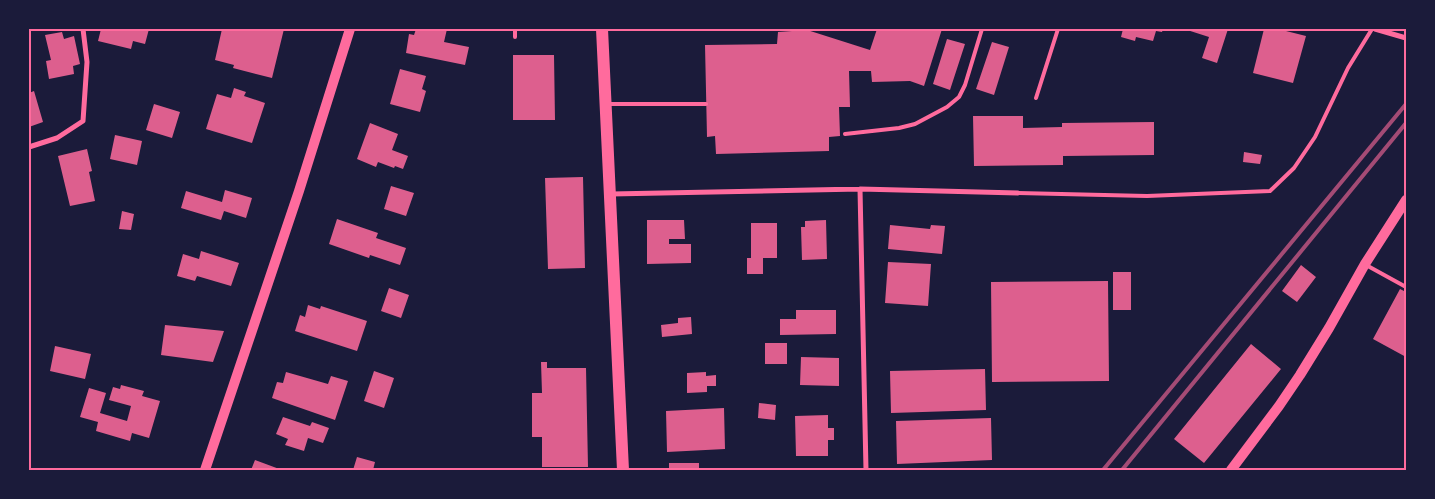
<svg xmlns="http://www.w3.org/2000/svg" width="1435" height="499" viewBox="0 0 1435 499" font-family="'Source Sans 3',sans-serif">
<rect width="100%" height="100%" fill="#1b1b3a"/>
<path fill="#dd5f8e" d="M101,29H149L145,44L133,41L131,49L98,41Z
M222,29H284L272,78L233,68L234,65L215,60Z
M416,29H447L444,42L469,47L465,65L406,53L409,34L414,35Z
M794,29H804L870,50L877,29H942L924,86L910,81L872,82L871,71H849L850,107H839L840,136L829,137V151L716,154L715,136L707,137L705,45L777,44L778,32L792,31Z
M1123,29H1163L1162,32L1156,31L1153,41L1136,37L1135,41L1121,37Z
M1184,29H1228L1217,63L1202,58L1209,37Z
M1264,29H1278L1306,36L1293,83L1253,73Z
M62,32L64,39L74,36L80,64L73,66L74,74L49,79L46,61L51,60L45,35Z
M947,39L965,44L950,90L933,84Z
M992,42L1009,47L994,95L976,89Z
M513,55H554L555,120H513Z
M400,69L426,76L422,89L426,91L420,112L390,104Z
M234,88L246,92L244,96L265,103L252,143L206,129L217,94L231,98Z
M34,91L43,122L29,127V93Z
M154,104L180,112L172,138L146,130Z
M973,116H1023V128L1062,127V123L1154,122V155L1063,156V165L974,166Z
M370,123L398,134L392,150L408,156L403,169L395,166L394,168L378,162L376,167L357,159Z
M115,135L142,141L137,165L110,159Z
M87,149L92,171L89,172L95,201L70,206L58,156Z
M1244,152L1262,155L1260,164L1243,162Z
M583,177L585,268L548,269L545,178Z
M391,186L414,193L406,216L384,209Z
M225,190L252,198L246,218L224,211L221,220L181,208L186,191L222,202Z
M122,211L134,214L131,230L119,229Z
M337,219L378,233L376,238L406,248L400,265L370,255L369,258L329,244Z
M647,220H684L685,239H669V244H691V263L647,264Z
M826,220L827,259L802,260L801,227H805V221Z
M751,223H777V258H763V274H747V258H751Z
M890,225L930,229L931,225L945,226L942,254L888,249Z
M201,251L239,263L231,286L197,276L195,281L177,276L183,254L199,259Z
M888,262L931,264L928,306L885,303Z
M1301,265L1316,277L1297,302L1282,291Z
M1113,272H1131V310H1113Z
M1108,281L1109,381L992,382L991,282Z
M389,288L409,295L401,318L381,311Z
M1400,289L1406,292V357L1373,339Z
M308,305L320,309L321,306L367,321L357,351L295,331L300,315L305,317Z
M796,310H836V334L780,335V319H796Z
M691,317L692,334L662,337L661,325L678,323V318Z
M165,325L224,331L213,362L161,355Z
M765,343H787V364H765Z
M1251,344L1281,369L1204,463L1174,439Z
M55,346L91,354L85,379L50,371Z
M801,357L839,358V386L800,385Z
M541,362H547V368H586L588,467H542V437H532V393H542Z
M985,369L986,410L891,413L890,371Z
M374,371L394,378L384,408L364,401Z
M286,372L328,384L331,376L348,381L335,420L272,398L277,382L283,383Z
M706,372V376L716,375V386H707V392L687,393V373Z
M121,385L144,391L142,396L160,401L149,438L132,433L130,441L96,431L98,422L80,417L89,388L106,393L100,413L127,421L131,406L109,400L113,387L120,389Z
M759,403L776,405L775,420L758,418Z
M724,408L725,449L667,452L666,411Z
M828,415V428H834V440H828V456H796L795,416Z
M283,417L310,426L312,422L329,428L323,443L308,438L304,451L285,445L288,439L276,434Z
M991,418L992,460L897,464L896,421Z
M357,457L375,462L373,470H353Z
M255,460L282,470H251Z
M669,463H699V470H669Z"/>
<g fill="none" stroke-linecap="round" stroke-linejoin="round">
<path stroke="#ff6b9d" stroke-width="4" d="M515,37V29
M1036,98L1058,29
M609,104H706
M845,134L899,128L915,124L947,107L959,97L965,85L982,29
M1018,193L1147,196L1270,191L1294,168L1315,137L1348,68L1372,29
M1366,265L1406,287"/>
<path stroke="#ff6b9d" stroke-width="5" d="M1375,29L1406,38
M29,147L57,138L83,121L87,62L83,29
M860,189L866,470
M611,194L860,189L1018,193"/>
<path stroke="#ff6b9d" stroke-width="10" d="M205,470L299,191L350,29
M1231,470L1279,406L1300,375L1329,328L1365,264L1406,200"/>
<path stroke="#ff6b9d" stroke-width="12" d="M602,29L623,470"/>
<path stroke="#a44b75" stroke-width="4" d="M1103,470L1406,104
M1122,470L1406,123"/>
</g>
<rect width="1435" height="499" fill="none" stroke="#1b1b3a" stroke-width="60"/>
<rect x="30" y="30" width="1375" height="439" fill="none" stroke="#ff6b9d" stroke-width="2"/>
</svg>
